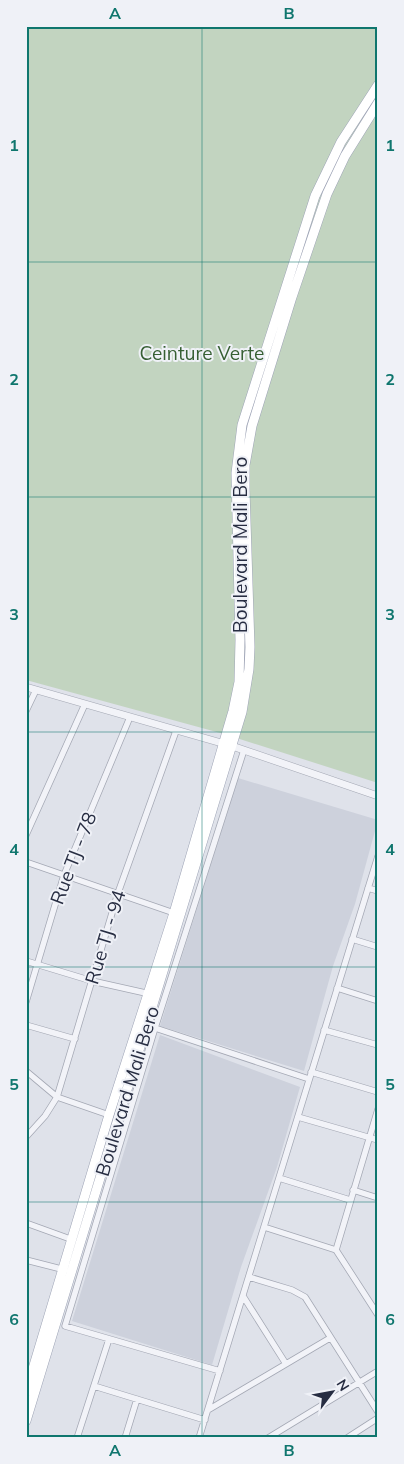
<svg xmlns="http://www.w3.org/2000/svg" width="404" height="1464" viewBox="0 0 404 1464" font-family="Mulish,sans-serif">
<rect width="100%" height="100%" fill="#dfe2ea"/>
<path fill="#cdd1dc" d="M238,778L378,820L355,904L333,966L304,1071L160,1026Z
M160,1035L300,1087L277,1167L241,1267L212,1365L72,1321Z"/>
<path fill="#c2d4c0" d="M26,26H378V783L224,734L26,680Z"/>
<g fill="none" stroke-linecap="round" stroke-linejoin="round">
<g stroke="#a4a8b4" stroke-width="7">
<path id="minor" d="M26,711L36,690
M26,835L85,704
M26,862L174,913
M368,888L378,891
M352,939L378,947
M26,961L92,981L150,994
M337,988L378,1001
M26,1002L64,875L130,717
M26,1025L75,1039
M152,1027L309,1079
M324,1030L378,1045
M26,1071L57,1097L109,1115
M311,1072L378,1092
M298,1117L378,1140
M26,1137L45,1116L57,1097L118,893L176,731
M279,1178L350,1200
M353,1190L378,1198
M26,1223L73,1240
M264,1227L336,1250L378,1315
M336,1250L378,1109
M26,1260L65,1270
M249,1277L292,1290L305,1297L378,1412
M243,1296L286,1364
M220,1371L65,1326L155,1028L244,750
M94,1386L205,1420
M208,1410L330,1338
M77,1438L109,1339
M125,1438L137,1399
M199,1438L378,856
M268,1438L378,1371
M347,1438L378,1418"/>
</g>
<g stroke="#a4a8b4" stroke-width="8">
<path id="tertiary" d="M26,687L232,746L378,796"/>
</g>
<g stroke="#9ea4b6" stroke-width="10">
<path id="primary" d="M26,1392L109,1115L174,913L233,711L239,682L240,640L236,473L242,425L315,196L341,142L378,85
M26,1421L242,712L249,669L250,647L245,490V465L252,426L292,297L327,194L345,156L378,103"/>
</g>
<use href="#minor" stroke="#f2f3f8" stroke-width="5.5"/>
<use href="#tertiary" stroke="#f2f3f8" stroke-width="7"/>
<use href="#primary" stroke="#fff" stroke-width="9"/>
</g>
<path fill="none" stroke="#0f766e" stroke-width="1" stroke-opacity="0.55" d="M202,26V1438M26,262H378M26,497H378M26,732H378M26,967H378M26,1202H378"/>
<g text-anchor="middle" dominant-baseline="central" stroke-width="4" stroke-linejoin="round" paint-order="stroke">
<g font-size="19" fill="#365f33" stroke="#eff1f7">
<text x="202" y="353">Ceinture Verte</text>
</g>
<g font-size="19" fill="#272d42" stroke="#eff1f7">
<text transform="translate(240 545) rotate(-90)">Boulevard Mali Bero</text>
<text transform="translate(73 858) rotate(-69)">Rue TJ - 78</text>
<text transform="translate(105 937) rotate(-73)">Rue TJ - 94</text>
<text transform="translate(127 1091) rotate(-73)">Boulevard Mali Bero</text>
</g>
</g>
<rect width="404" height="1464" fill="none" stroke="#eff1f7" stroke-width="55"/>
<g transform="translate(332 1392) rotate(58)" stroke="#eff1f7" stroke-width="4" paint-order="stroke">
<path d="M0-4L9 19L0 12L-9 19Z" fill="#272d42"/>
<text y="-8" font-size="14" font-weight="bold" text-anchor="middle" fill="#272d42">N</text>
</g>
<rect x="28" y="28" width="348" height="1408" fill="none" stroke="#0f766e" stroke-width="2"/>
<g font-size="16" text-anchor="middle" font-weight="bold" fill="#0f766e">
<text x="115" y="19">A</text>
<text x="289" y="19">B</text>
<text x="14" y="151">1</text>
<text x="390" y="151">1</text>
<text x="14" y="385">2</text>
<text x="390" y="385">2</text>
<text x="14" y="620">3</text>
<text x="390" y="620">3</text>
<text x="14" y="855">4</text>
<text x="390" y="855">4</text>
<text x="14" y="1090">5</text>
<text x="390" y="1090">5</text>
<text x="14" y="1325">6</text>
<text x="390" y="1325">6</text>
<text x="115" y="1456">A</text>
<text x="289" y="1456">B</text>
</g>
</svg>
